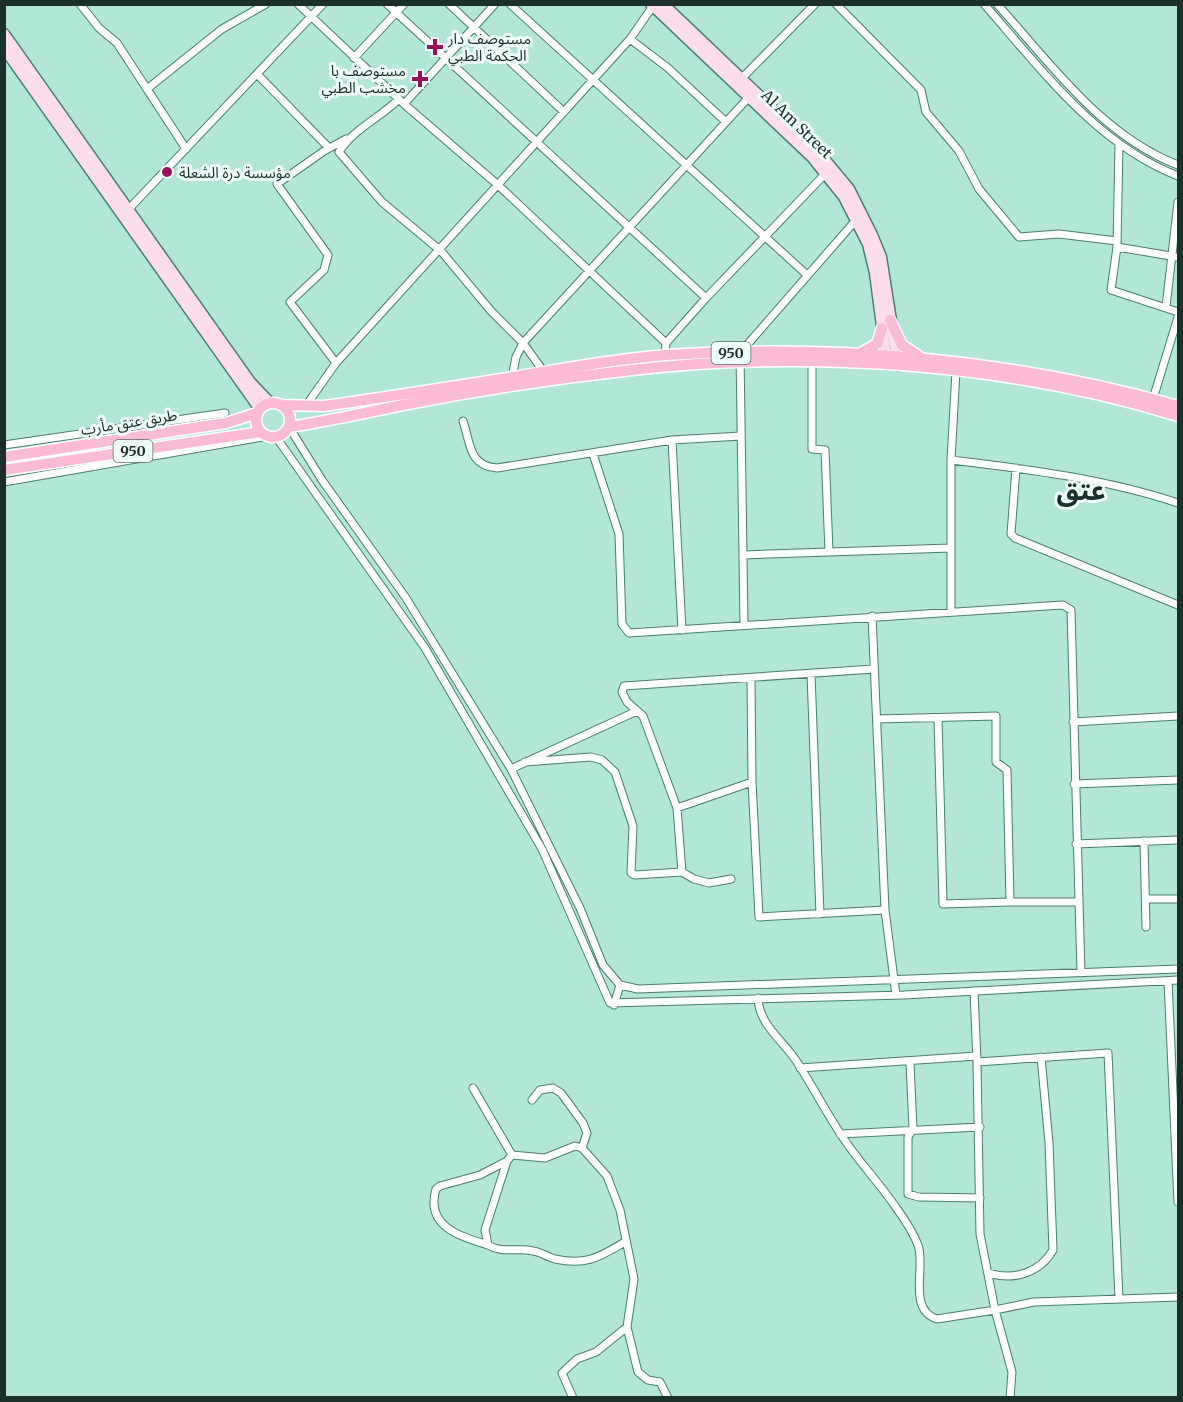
<svg xmlns="http://www.w3.org/2000/svg" width="1183" height="1402" viewBox="0 0 1183 1402" font-family="Merriweather,'Noto Sans Arabic',serif">
<rect width="100%" height="100%" fill="#b2e6d6"/>
<g fill="none" stroke-linecap="round" stroke-linejoin="round">
<g stroke="#4b7d6e" stroke-width="9">
<path id="minor" d="M80,4L99,28L117,43L186,149
M298,4L404,104L498,185L666,343
M387,4L706,298
M449,4L564,112
M510,4L806,274
M836,4L921,90L926,112L959,151L979,189L1019,237L1059,234L1117,241
M984,4C1041,69 1096,144 1178,176
M997,4C1050,63 1102,136 1178,165
M630,39L668,68L726,122
M354,58L404,4
M257,74L329,148
M742,78L815,4
M147,89L222,29L266,4
M399,99C380,118 353,129 339,152L382,202L441,251L491,311L523,343L544,372
M404,104L495,4
M1119,144L1117,247L1111,290L1178,312
M126,212L323,4
M1117,247L1177,257
M1166,307L1178,202
M665,355L666,343L706,298L826,173
M336,363L290,302L324,270L328,255L277,184L324,151L346,139
M812,363V449L825,450L829,552L951,548
M512,378L516,357L523,343L749,97
M1153,399L1178,317
M305,407L336,363L630,39L653,6
M463,421C471,445 469,466 497,468L672,440
M289,427L322,480L406,598L511,769L580,908L603,965L620,985L638,989L1178,969
M276,437L425,648L542,849L610,1003L904,995L1178,980
M4,445L225,413
M593,454L619,534L622,624L629,633L1063,605L1071,610L1081,973
M951,460C1028,469 1106,479 1178,503
M1016,468L1011,534L1015,538L1178,605
M4,482L268,436
M743,555L829,552
M951,611V460L956,371
M872,616L885,910L896,995
M744,625L740,353L856,220
M682,630L672,440L741,436
M811,674L820,914
M751,678L752,782L759,917L885,910
M938,718L943,904L1010,902
M877,719L996,716V762L1007,770L1010,902H1078
M1073,722L1178,716
M525,762L591,757L602,760L615,772L633,826L631,873L635,875L682,872L694,879L709,883L731,879
M511,769L637,711
M752,782L677,808L643,716L627,702L622,692L624,686L874,669
M1074,784L1178,780
M677,808L682,872
M1144,841L1146,927
M1076,844L1178,840
M1146,899H1178
M1168,981L1178,1202
M974,991L977,1062L1108,1053L1119,1299
M758,998C759,1024 781,1039 795,1059C811,1083 824,1109 840,1133C856,1159 878,1181 895,1206C903,1217 913,1232 918,1245C926,1266 907,1310 937,1319L995,1310L980,1234L977,1062
M614,1005L620,985
M910,1063L913,1129L908,1137V1194L919,1197L980,1198
M800,1068L977,1056
M473,1088L512,1155
M532,1100L540,1090L553,1088L561,1093L583,1123L587,1133L582,1148
M840,1134L980,1127
M625,1242C599,1257 587,1266 555,1259C547,1257 541,1252 533,1251C517,1247 503,1254 488,1245L485,1230L507,1161L512,1155L545,1158L575,1146L582,1148L607,1176L620,1210L634,1279L627,1327L638,1372L648,1380L660,1382L668,1398
M488,1245C459,1236 425,1226 436,1189L440,1186L480,1175L507,1161
M989,1273C1013,1281 1040,1273 1053,1250L1049,1143L1041,1057
M573,1398L562,1373L577,1359L596,1352L627,1327
M1010,1398L1012,1372L995,1310L1034,1302L1178,1297"/>
</g>
<g stroke="#4b7d6e" stroke-width="13">
<path id="secondary" d="M651,4L812,157L844,197L868,244L875,273L887,364
M663,4L819,153L849,189L872,235L881,257L898,365
M4,34L250,382L270,403
M4,48L260,409"/>
</g>
<g stroke="#fff" stroke-width="13">
<path id="primary" d="M890,320L902,345L920,357
M861,353L877,344L882,328
M256 420a17 17 0 1 1 34 0a17 17 0 1 1-34 0Z
M282,405L324,406C387,397 450,387 513,377C563,369 614,359 666,355C837,344 1013,359 1178,406
M289,427C331,421 372,411 413,403C485,389 559,378 632,370C810,350 1007,363 1178,416
M4,457L226,423L257,413
M4,470L261,432"/>
</g>
<use href="#minor" stroke="#fff" stroke-width="7"/>
<use href="#secondary" stroke="#fdddeb" stroke-width="10"/>
<use href="#primary" stroke="#fbbbd7" stroke-width="10"/>
</g>
<g fill="#9b0f5f" stroke="#effef9" stroke-width="2">
<path d="M432 38h6v6h6v6h-6v6h-6v-6h-6v-6h6z"/>
<path d="M417 70h6v6h6v6h-6v6h-6v-6h-6v-6h6z"/>
<circle cx="167" cy="172" r="6"/>
</g>
<g text-anchor="middle" dominant-baseline="central" stroke-width="6" stroke-linejoin="round" paint-order="stroke">
<g fill="#effef9" stroke="#5b6e68" stroke-width="1.5">
<rect x="711.5" y="342" width="39" height="22" rx="4.5"/>
<rect x="113.5" y="440" width="39" height="22" rx="4.5"/>
</g>
<g font-size="14" font-weight="bold" fill="#1b302a">
<text x="731" y="353">950</text>
<text x="133" y="451">950</text>
</g>
<g font-size="15" fill="#1b302a" stroke="#effef9" text-anchor="start">
<text x="448" y="38">مستوصف دار<tspan x="448" dy="17">الحكمة الطبي</tspan></text>
<text x="406" y="70" text-anchor="end">مستوصف با<tspan x="406" dy="17">مخشب الطبي</tspan></text>
<text x="179" y="172">مؤسسة درة الشعلة</text>
</g>
<g font-size="15" fill="#1b302a" stroke="#effef9">
<text transform="translate(797 124) rotate(44)">Al Am Street</text>
<text transform="translate(129 422) rotate(-9)">طريق عتق مأرب</text>
</g>
<g font-size="27" font-weight="bold" fill="#1b302a" stroke="#effef9">
<text x="1081" y="490">عتق</text>
</g>
</g>
<rect width="1183" height="1402" fill="none" stroke="#1b302a" stroke-width="12"/>
</svg>
